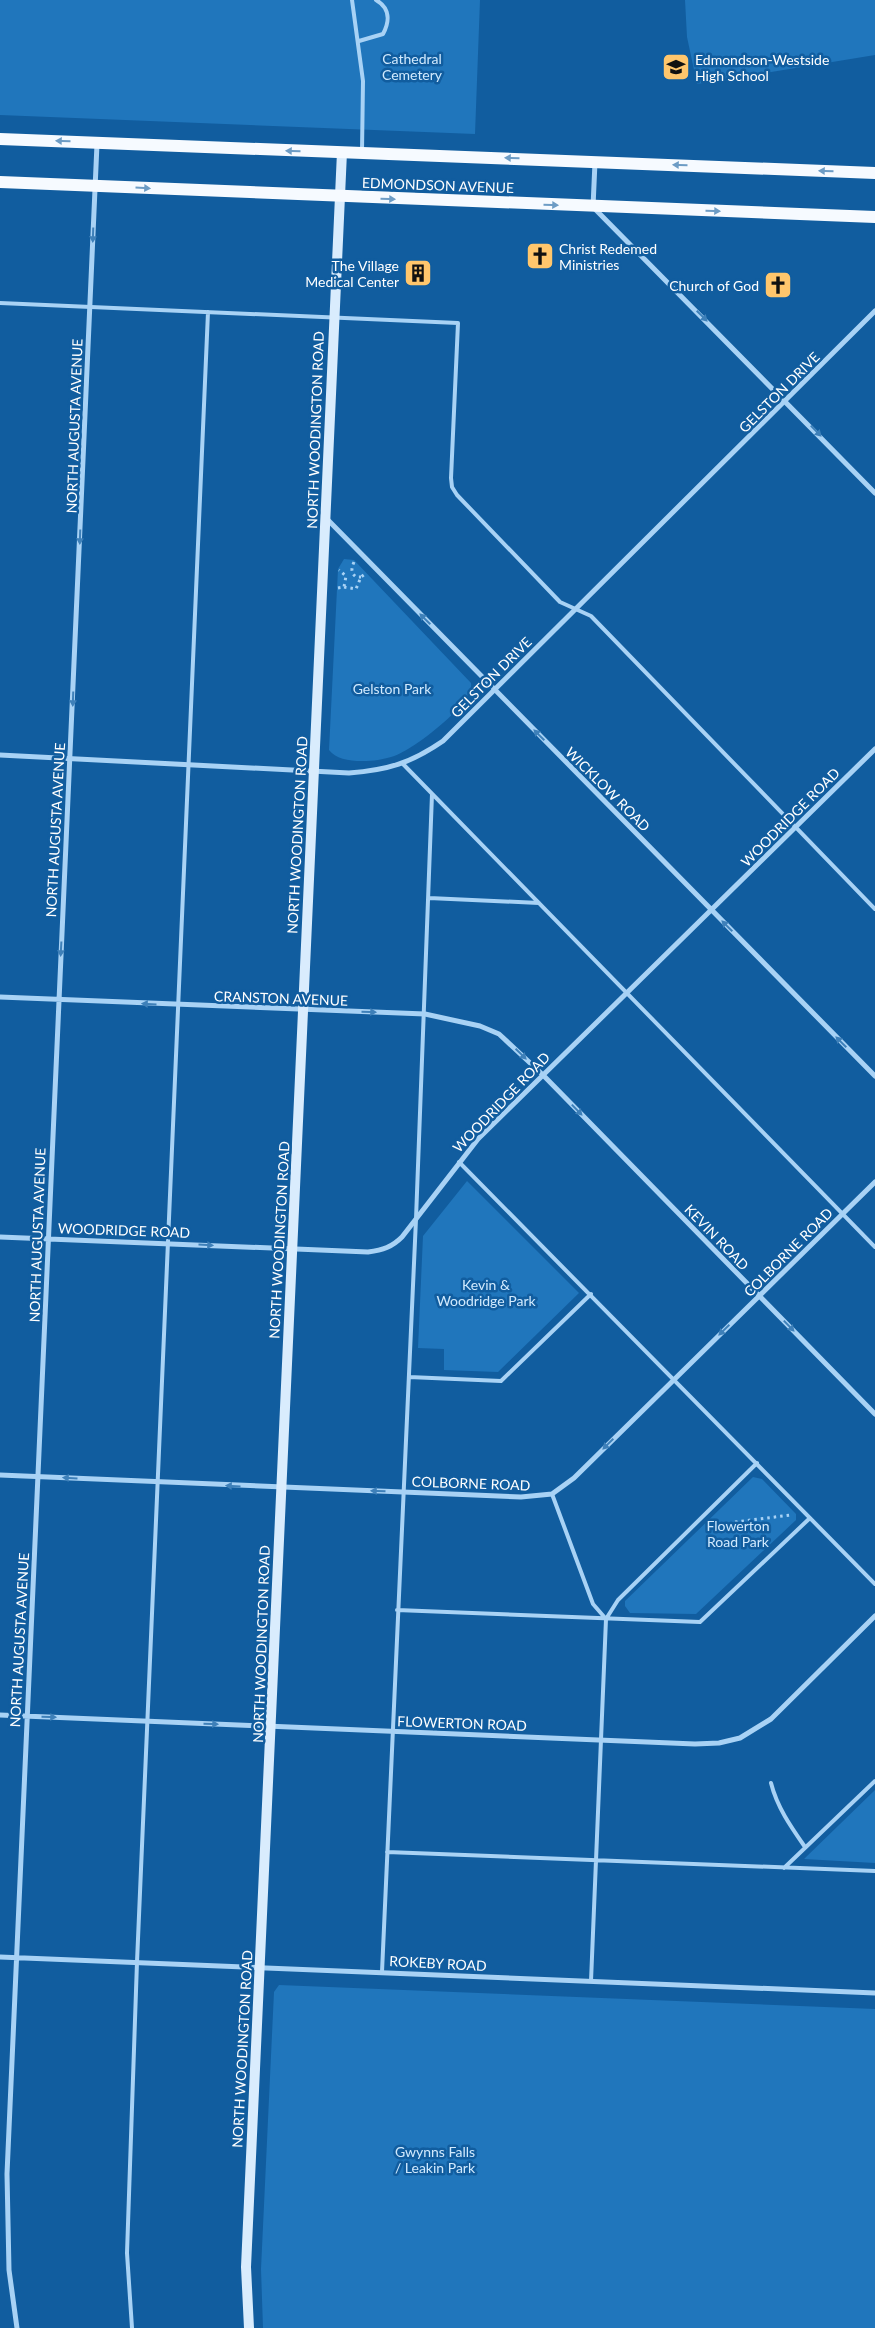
<svg xmlns="http://www.w3.org/2000/svg" width="875" height="2328" viewBox="0 0 875 2328" font-family="Lato,sans-serif">
<rect width="100%" height="100%" fill="#115d9f"/>
<path fill="#2076bc" d="M0,0H480L475,134L0,115Z
M685,0H875V55L697,84L687,37Z
M344,559L354,560L471,683C475,703 411,752 391,757C375,762 340,765 329,750L338,569Z
M467,1181L579,1293L498,1372L444,1370V1349L418,1348L423,1236Z
M753,1477L762,1479L796,1514V1520L696,1614L630,1613L625,1606V1601Z
M875,1790V1863L804,1859Z
M279,1985L875,2009V2328H263L261,2269L274,1992Z"/>
<g fill="none" stroke-linecap="round" stroke-linejoin="round">
<path stroke="#a8d2f5" stroke-width="3" stroke-dasharray="2.5 4" stroke-linecap="butt" d="M354,562C351,569 351,573 356,577H361
M344,587L356,589L361,577L365,574
M338,588L344,587L346,576L339,570
M735,1522L791,1515"/>
<path stroke="#a8d2f5" stroke-width="4" d="M352,0L363,81L362,151
M359,41L383,34C390,21 390,8 376,0
M0,303L458,323L451,478L452,487L457,495L560,602L591,616L875,909
M403,764L875,1247
M429,898L539,903
M459,1162L875,1584
M409,1377L501,1381L591,1294
M552,1494L593,1604L606,1619L591,1981
M397,1610L700,1622L810,1518
M606,1619L618,1600L757,1463
M771,1783C777,1807 791,1827 805,1847
M387,1852L875,1871
M784,1868L875,1781
M382,1972L416,1219L432,794
M132,2328L127,2253L137,1962L208,312"/>
<path stroke="#a8d2f5" stroke-width="5" d="M595,162L593,207L875,493
M327,519L875,1076
M0,755L349,773C388,770 411,763 443,741L875,311
M0,997L425,1014L480,1026L499,1034L543,1075L875,1414
M0,1237L368,1252C383,1250 392,1247 402,1237L478,1139L875,749
M0,1475L521,1497L552,1494L574,1478L875,1182
M0,1715L695,1744L719,1743L740,1738L771,1719L875,1616
M0,1957L875,1993
M17,2328L9,2270L7,2174L97,144"/>
<path stroke="#d9ecfd" stroke-width="10" d="M249,2328L246,2267L342,152"/>
<path stroke="#f6faff" stroke-width="12" d="M0,139L875,173
M0,182L875,217"/>
</g>
<defs><path id="oneway-solid" d="M-6-.8H1V-3.2L6.5 0L1 3.2V.8H-6Z" transform="scale(1.25)"/></defs>
<g fill="#6d9cc5">
<use href="#oneway-solid" transform="translate(63 141) rotate(-178)"/>
<use href="#oneway-solid" transform="translate(293 151) rotate(-178)"/>
<use href="#oneway-solid" transform="translate(512 158) rotate(-178)"/>
<use href="#oneway-solid" transform="translate(680 165) rotate(-178)"/>
<use href="#oneway-solid" transform="translate(826 171) rotate(-178)"/>
<use href="#oneway-solid" transform="translate(143 188) rotate(3)"/>
<use href="#oneway-solid" transform="translate(388 199) rotate(2)"/>
<use href="#oneway-solid" transform="translate(551 205) rotate(2)"/>
<use href="#oneway-solid" transform="translate(713 211) rotate(2)"/>
</g>
<g fill="#3e80b9">
<use href="#oneway-solid" transform="translate(93 235) rotate(92)"/>
<use href="#oneway-solid" transform="translate(702 316) rotate(45)"/>
<use href="#oneway-solid" transform="translate(816 431) rotate(46)"/>
<use href="#oneway-solid" transform="translate(80 537) rotate(92)"/>
<use href="#oneway-solid" transform="translate(425 619) rotate(-135)"/>
<use href="#oneway-solid" transform="translate(73 699) rotate(92)"/>
<use href="#oneway-solid" transform="translate(539 735) rotate(-135)"/>
<use href="#oneway-solid" transform="translate(727 926) rotate(-135)"/>
<use href="#oneway-solid" transform="translate(61 949) rotate(93)"/>
<use href="#oneway-solid" transform="translate(149 1004) rotate(-177)"/>
<use href="#oneway-solid" transform="translate(369 1012) rotate(2)"/>
<use href="#oneway-solid" transform="translate(841 1042) rotate(-135)"/>
<use href="#oneway-solid" transform="translate(521 1054) rotate(44)"/>
<use href="#oneway-solid" transform="translate(577 1110) rotate(46)"/>
<use href="#oneway-solid" transform="translate(206 1245) rotate(3)"/>
<use href="#oneway-solid" transform="translate(789 1326) rotate(46)"/>
<use href="#oneway-solid" transform="translate(724 1330) rotate(136)"/>
<use href="#oneway-solid" transform="translate(608 1444) rotate(135)"/>
<use href="#oneway-solid" transform="translate(70 1478) rotate(-177)"/>
<use href="#oneway-solid" transform="translate(233 1486) rotate(-177)"/>
<use href="#oneway-solid" transform="translate(378 1491) rotate(-178)"/>
<use href="#oneway-solid" transform="translate(49 1717) rotate(2)"/>
<use href="#oneway-solid" transform="translate(211 1724) rotate(2)"/>
</g>
<defs>
<g id="school-square" transform="scale(1.4375)"><rect x="-9" y="-9" width="18" height="18" rx="4" fill="#ffc66c" stroke="#115d9f"/><path d="M0-5L7-2L0 1L-7-2ZM-4 1L0 2.5L4 1V4Q0 6-4 4Z" fill="#111"/></g>
<g id="church-square" transform="scale(1.4375)"><rect x="-9" y="-9" width="18" height="18" rx="4" fill="#ffc66c" stroke="#115d9f"/><path d="M-1.2-6h2.4v3.5h3.3v2.4h-3.3V6h-2.4V-.1h-3.3v-2.4h3.3Z" fill="#111"/></g>
<g id="building-square" transform="scale(1.4375)"><rect x="-9" y="-9" width="18" height="18" rx="4" fill="#ffc66c" stroke="#115d9f"/><path d="M-4-6H4V6H1V3H-1V6H-4ZM-2.5-4.3h1.7v1.8h-1.7ZM.8-4.3h1.7v1.8H.8ZM-2.5-1h1.7V.8h-1.7ZM.8-1h1.7V.8H.8Z" fill="#111"/></g>
</defs>
<g fill-rule="evenodd">
<use href="#school-square" x="676" y="67"/>
<use href="#church-square" x="540" y="256"/>
<use href="#building-square" x="418" y="273"/>
<use href="#church-square" x="778" y="285"/>
</g>
<g text-anchor="middle" dominant-baseline="central" stroke-width="5" stroke-linejoin="round" paint-order="stroke">
<g font-size="14" fill="#d1eafe" stroke="#115d9f">
<text x="412" y="58">Cathedral<tspan x="412" dy="16">Cemetery</tspan></text>
<text x="392" y="688">Gelston Park</text>
<text x="486" y="1284">Kevin &amp;<tspan x="486" dy="16">Woodridge Park</tspan></text>
<text x="738" y="1525">Flowerton<tspan x="738" dy="16">Road Park</tspan></text>
<text x="435" y="2151">Gwynns Falls<tspan x="435" dy="16">/ Leakin Park</tspan></text>
</g>
<g font-size="14" fill="#fff" stroke="#115d9f" text-anchor="start">
<text x="695" y="59">Edmondson-Westside<tspan x="695" dy="16">High School</tspan></text>
<text x="559" y="248">Christ Redemed<tspan x="559" dy="16">Ministries</tspan></text>
<text x="399" y="265" text-anchor="end">The Village<tspan x="399" dy="16">Medical Center</tspan></text>
<text x="759" y="285" text-anchor="end">Church of God</text>
</g>
<g font-size="14" fill="#fff" stroke="#115d9f">
<text transform="translate(438 185) rotate(2)">EDMONDSON AVENUE</text>
<text transform="translate(779 392) rotate(-45)">GELSTON DRIVE</text>
<text transform="translate(74 426) rotate(-88)">NORTH AUGUSTA AVENUE</text>
<text transform="translate(315 430) rotate(-88)">NORTH WOODINGTON ROAD</text>
<text transform="translate(491 677) rotate(-45)">GELSTON DRIVE</text>
<text transform="translate(608 789) rotate(45)">WICKLOW ROAD</text>
<text transform="translate(790 817) rotate(-45)">WOODRIDGE ROAD</text>
<text transform="translate(55 830) rotate(-87)">NORTH AUGUSTA AVENUE</text>
<text transform="translate(297 835) rotate(-87)">NORTH WOODINGTON ROAD</text>
<text transform="translate(281 998) rotate(2)">CRANSTON AVENUE</text>
<text transform="translate(501 1102) rotate(-46)">WOODRIDGE ROAD</text>
<text transform="translate(124 1230) rotate(2)">WOODRIDGE ROAD</text>
<text transform="translate(37 1235) rotate(-88)">NORTH AUGUSTA AVENUE</text>
<text transform="translate(717 1237) rotate(46)">KEVIN ROAD</text>
<text transform="translate(279 1240) rotate(-87)">NORTH WOODINGTON ROAD</text>
<text transform="translate(788 1252) rotate(-45)">COLBORNE ROAD</text>
<text transform="translate(471 1483) rotate(2)">COLBORNE ROAD</text>
<text transform="translate(19 1640) rotate(-87)">NORTH AUGUSTA AVENUE</text>
<text transform="translate(261 1644) rotate(-88)">NORTH WOODINGTON ROAD</text>
<text transform="translate(462 1723) rotate(2)">FLOWERTON ROAD</text>
<text transform="translate(438 1963) rotate(3)">ROKEBY ROAD</text>
<text transform="translate(242 2049) rotate(-87)">NORTH WOODINGTON ROAD</text>
</g>
</g>
</svg>
